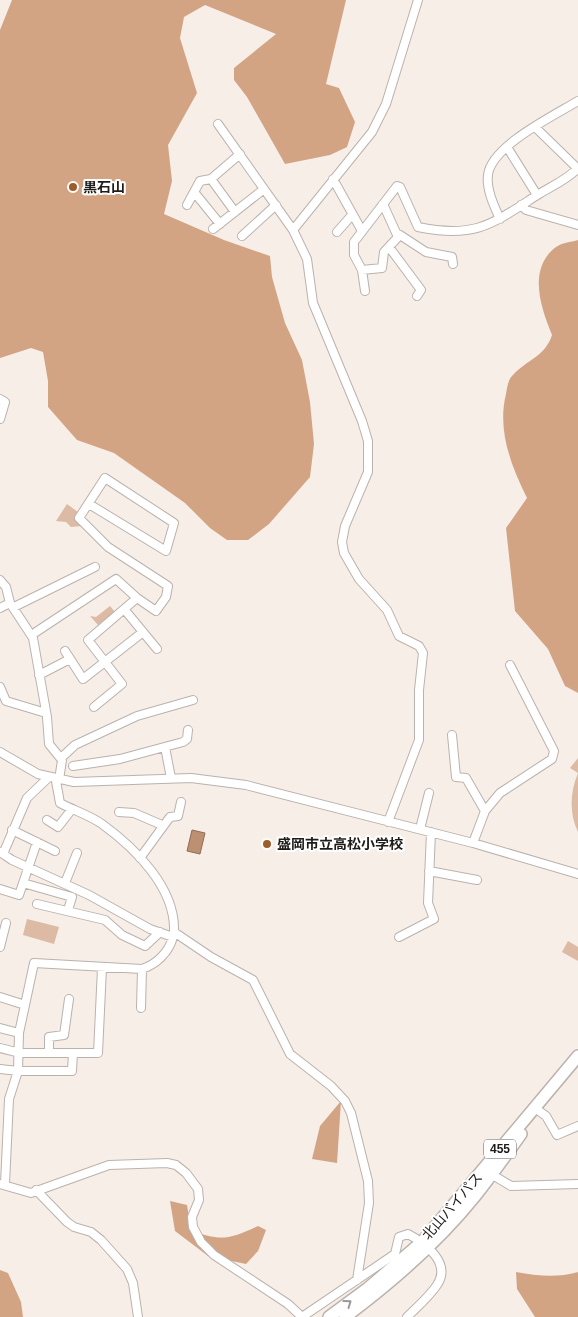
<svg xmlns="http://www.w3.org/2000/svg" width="578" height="1317" viewBox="0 0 578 1317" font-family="Arial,'Noto Sans JP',sans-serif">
<rect width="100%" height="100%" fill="#f7eee8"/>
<path fill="#dcbaa3" d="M67,504L78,512L74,519L82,526L71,527L66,522L56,521Z
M110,606L115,612L98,625L90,616L96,617Z
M578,758V832C569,813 570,792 578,773L570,768Z
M27,919L59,927L54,944L23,935Z
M568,941L578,947V961L562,952Z"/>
<path fill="#d2a484" d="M12,0H346L326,84L339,88L355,122L347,147L330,155L285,164L247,97L234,80V68L276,34L205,5L184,17L180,38L197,93L168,145L172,181L164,214L224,240L270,256L272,277L285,323L302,360L310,402L314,444L310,477L269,524L248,540H227L210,528L185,503L114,453L77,440L48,407V381L43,352L31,348L0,358V30Z
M578,240V693L565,686L548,649L515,611L506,528L527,498C511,466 497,430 506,394C507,388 508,380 512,376C526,360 545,357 552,335C541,308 527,269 556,247C561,243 571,242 578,240Z
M341,1101L337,1163L312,1159L320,1126Z
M170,1201L187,1205L191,1230C221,1242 229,1239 258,1226L266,1230L258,1251L246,1264L208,1256L175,1231Z
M0,1270L8,1273L21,1302L23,1317H0Z
M516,1272C538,1276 557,1278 578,1272V1317H535L517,1289Z"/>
<path fill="#bd9071" stroke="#8d6d57" d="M192,830L205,833L200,854L187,851Z"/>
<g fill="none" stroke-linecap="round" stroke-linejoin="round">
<g stroke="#bab2ad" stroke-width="10">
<path id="minor" d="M218,124L293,230L307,259L313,303L362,421L368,441V472L345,526L342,542L344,553L359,579L387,610L399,636L419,646L423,653L419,690V740L388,822
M535,127L578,169
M507,147L537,195
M211,179L240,154
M333,179L362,231
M194,192L220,224
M383,204L398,237
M187,205L200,181L211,179L235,212
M521,205L526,210L578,225
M500,219C494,206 486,189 488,175C491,146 555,115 578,101
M213,229L264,189
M293,230L372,132L386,104L418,0
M337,232L352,215
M242,236L276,205
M389,247L421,290L417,296
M362,270L382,268L384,252L400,235L426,252L452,257L453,264
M365,291L362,270L354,255V242L397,186L400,187L418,227C476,239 492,224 539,194C552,186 568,179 578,168
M0,399L5,402L0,419
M0,580L6,587L10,603L33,638L47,717L49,744L62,760L59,780
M14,607L95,567
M0,608L10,603
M124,609L157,649
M36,632L116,579L137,598L156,611L166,597L168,586L108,547L79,518L105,478L174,523L166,551L89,504
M65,651L83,679L143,632
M39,675L70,659
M0,687L6,701L46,713
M94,707L122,684L88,640L137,598
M452,735L456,777L466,778L485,811
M165,747L171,778
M0,752L38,774L74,782L191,778L246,785L473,843L578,874
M61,758L75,745L137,716L193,700
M73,766L120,759L183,742L187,739L188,730
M56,781L60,803C73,810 89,815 102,824C135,848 176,888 174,932L211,957L253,980L290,1054L331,1086L345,1101L351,1113L368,1181L369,1203L357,1280
M119,812L134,813L162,825
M47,820L58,827L72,809
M420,829L429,793
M12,830L55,851
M473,843L485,811L500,793L552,759L554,751L510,665
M0,852L12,860L89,895L150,929L173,937C169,952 157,964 142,969L34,963L19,1033L18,1071L9,1099L5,1184
M3,854L27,798L49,777
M140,858L170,817L178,816L181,802
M429,871L477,880
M23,883L72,897L68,910
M65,883L77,853
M0,889L19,895L37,842
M37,904L105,920L122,935L145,946L160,932
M399,937L434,919L428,903L431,832
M0,947L6,923
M0,997L25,1005
M141,1008L142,969
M0,1028L19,1033
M0,1048L20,1053H98L102,968
M49,1053V1037L64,1035L69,999
M0,1069L18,1071H72L73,1053
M539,1111L546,1116L557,1135L578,1126
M491,1174L511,1186L578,1184
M0,1184L31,1193L109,1165L167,1163L176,1165L186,1173L198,1189L199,1200L192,1217L193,1227L201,1242L214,1255L288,1304L302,1317
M36,1190L67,1222L74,1227L91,1232L101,1240L127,1269L133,1283L138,1317
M302,1317L395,1254L399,1237L408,1234C425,1243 452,1263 437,1285C429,1297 417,1307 407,1317"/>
</g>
<g stroke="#bab2ad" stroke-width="14">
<path id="highway" d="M329,1317L367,1289L423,1241L578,1056
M345,1317C392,1282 438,1242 475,1196C491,1176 506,1155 521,1134"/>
</g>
<use href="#minor" stroke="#fff" stroke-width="8"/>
<use href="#highway" stroke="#fff" stroke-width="11"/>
</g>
<defs><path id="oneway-chevron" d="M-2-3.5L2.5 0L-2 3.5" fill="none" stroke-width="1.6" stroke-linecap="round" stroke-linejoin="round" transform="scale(1.25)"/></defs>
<use stroke="#9a9898" href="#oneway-chevron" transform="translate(348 1303) rotate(-36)"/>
<g fill="#9e5c28" stroke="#fff" stroke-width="2">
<circle cx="73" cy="187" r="5"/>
<circle cx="267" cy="844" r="5"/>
</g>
<g text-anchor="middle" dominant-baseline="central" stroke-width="4" stroke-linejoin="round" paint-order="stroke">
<rect fill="#fff" stroke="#625f5e" stroke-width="1" x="484" y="1139.5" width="32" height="19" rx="4"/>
<g font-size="12" font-weight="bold" fill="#1e1b19">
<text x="500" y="1149">455</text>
</g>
<g font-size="14" font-weight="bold" fill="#1e1b19" stroke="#fff" text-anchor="start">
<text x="83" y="187">黒石山</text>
<text x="277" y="844">盛岡市立高松小学校</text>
</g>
<g font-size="14" fill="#1e1b19" stroke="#fff">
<text transform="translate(452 1206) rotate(-49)">北山バイパス</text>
</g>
</g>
</svg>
